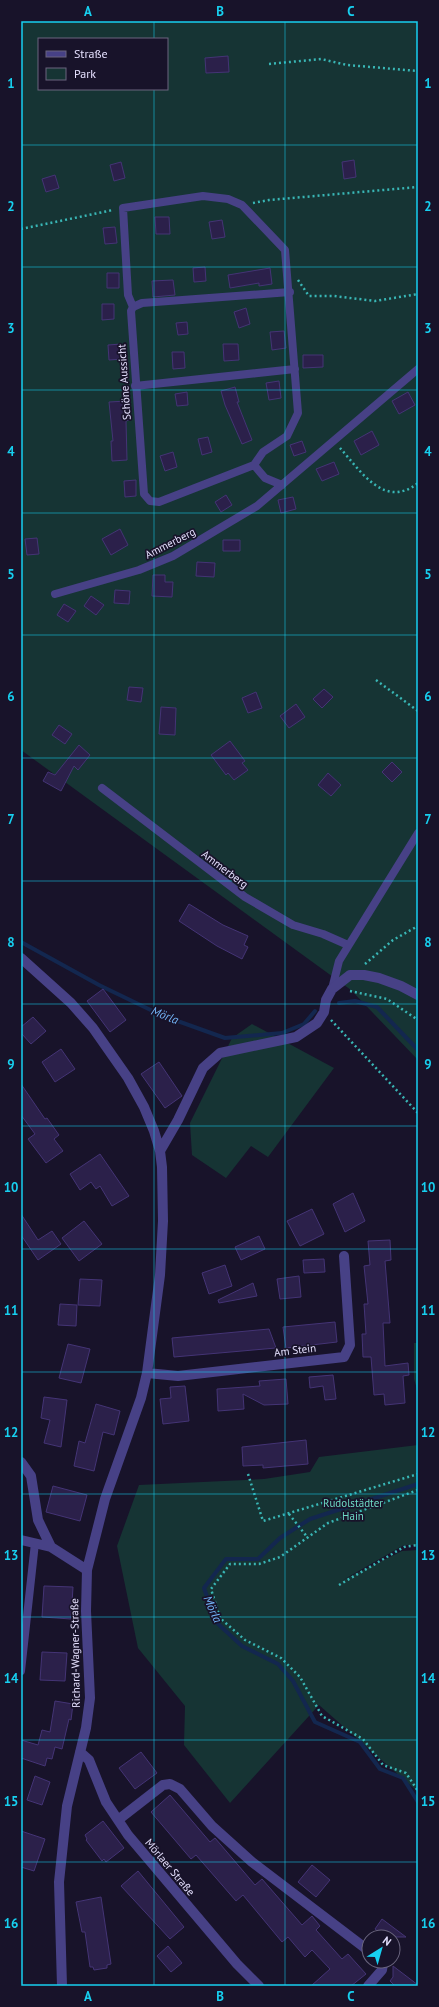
<svg xmlns="http://www.w3.org/2000/svg" width="439" height="2007" viewBox="0 0 439 2007" font-family="'PT Sans',sans-serif">
<rect width="100%" height="100%" fill="#18132a"/>
<path fill="#163434" fill-rule="evenodd" d="M21,21H418V1060L351,990L21,750ZM39,39H167V89H39Z
M252,1024L334,1068L268,1157L251,1146L226,1178L192,1155L190,1123L232,1038Z
M414,1343H418V1392L414,1379Z
M418,1445V1545H404L343,1580L402,1551L418,1550V1792L319,1705L230,1803L184,1745L185,1706L138,1648L117,1546L139,1485L264,1479L310,1472L319,1457Z"/>
<g fill="none" stroke-linecap="round" stroke-linejoin="round">
<path stroke="#13274f" stroke-width="4" d="M21,942L99,985L161,1015L225,1038L282,1033L304,1024L315,1011
M339,1003L355,1001L377,1007L418,1050
M418,1484L310,1519L280,1538L258,1559H226L204,1588L216,1622L242,1646L278,1664L293,1681L315,1722L360,1742L380,1769L403,1778L418,1802"/>
</g>
<path fill="#2b204a" stroke="#443475" d="M228,56L229,72L206,73L205,58Z
M354,160L356,177L344,179L342,162Z
M121,162L125,178L114,181L110,165Z
M55,175L59,188L46,192L42,179Z
M155,217H169L170,234H156Z
M222,220L225,237L212,239L209,222Z
M115,227L117,243L105,244L103,228Z
M205,267L206,281L194,282L193,268Z
M270,268L272,284L259,286V283L230,288L228,275Z
M107,273H119V288H107Z
M173,280L175,295L153,297L152,281Z
M102,304H114V319L102,320Z
M246,308L250,324L239,328L234,312Z
M187,322L188,334L178,335L176,323Z
M284,331L286,348L272,350L270,332Z
M121,344L123,359L109,360L108,345Z
M223,344H238L239,360L224,361Z
M172,352H184L185,368L173,369Z
M303,355H323V367L303,368Z
M279,381L281,398L269,400L266,383Z
M235,387L239,402H237L252,440L242,444L225,405L221,391Z
M187,392L188,405L177,406L175,394Z
M408,392L415,405L399,414L392,401Z
M127,401L129,420L126,421L127,460L112,461L111,441H113L109,402Z
M372,431L379,445L361,455L354,441Z
M208,437L212,452L202,455L198,439Z
M302,441L306,452L294,456L290,445Z
M173,452L177,467L165,471L160,456Z
M334,462L339,474L322,481L316,469Z
M136,480V496L125,497L124,481Z
M226,495L232,505L221,512L215,502Z
M293,497L296,509L281,513L278,500Z
M120,529L128,545L111,555L102,539Z
M37,538L39,554L27,555L25,539Z
M223,540H240V551H223Z
M197,562L215,563L214,577L196,576Z
M153,575H165V582H173L172,597L152,596Z
M115,590L130,591L129,604L114,603Z
M91,596L104,605L96,615L84,606Z
M64,604L76,611L68,622L57,615Z
M129,687L143,688L141,702L127,700Z
M324,689L333,697L322,708L313,699Z
M256,692L262,708L248,713L242,698Z
M296,704L305,717L289,728L280,716Z
M161,707L176,708L175,735L159,734Z
M59,725L72,734L65,744L52,735Z
M230,741L245,761L242,763L248,770L234,780L228,773L226,775L211,755Z
M79,745L90,755L78,770L74,766L61,791L43,781L48,772L55,775Z
M392,762L402,772L392,782L382,772Z
M328,773L341,785L331,796L318,785Z
M189,904L223,925L248,936L244,945L248,947L242,959L217,946L179,921Z
M103,989L126,1020L110,1032L87,1001Z
M33,1017L46,1031L31,1044L21,1033V1027Z
M61,1049L75,1069L55,1082L42,1062Z
M159,1062L182,1096L165,1108L141,1074Z
M21,1084L45,1119L47,1118L59,1135L54,1139L63,1151L46,1163L28,1139L35,1134L21,1115Z
M100,1154L129,1196L112,1206L100,1186L96,1189L91,1182L80,1190L70,1174Z
M353,1193L365,1221L345,1232L333,1204Z
M312,1209L324,1234L300,1246L287,1221Z
M21,1214L38,1240L52,1231L61,1244L38,1260L21,1235Z
M84,1221L102,1244L79,1261L62,1238Z
M259,1236L265,1249L241,1260L235,1247Z
M390,1240L391,1260L385,1261L390,1323H383L385,1366L408,1363L409,1375L403,1376L405,1403L385,1405L384,1394L374,1395L371,1357H363L362,1334H366L364,1304H368L364,1266L370,1265L368,1241Z
M324,1259L325,1272L304,1273L303,1260Z
M225,1265L232,1286L209,1294L202,1273Z
M299,1276L301,1297L280,1299L277,1279Z
M80,1279L102,1280L100,1306L78,1305Z
M253,1283L257,1296L219,1303L218,1300Z
M60,1304L77,1305L76,1326L58,1325Z
M335,1322L337,1342L286,1348L283,1327Z
M269,1329L276,1348L174,1357L172,1338Z
M68,1344L90,1349L81,1383L59,1378Z
M333,1375L336,1399L325,1400L323,1386L310,1388L309,1377Z
M286,1379L288,1404L264,1405L243,1394L244,1409L218,1411L217,1389L260,1386L259,1381Z
M185,1386L189,1421L163,1424L160,1399L171,1398L170,1387Z
M44,1397L67,1400L61,1447L44,1443L50,1420L41,1418Z
M96,1404L120,1411L114,1435L103,1432L94,1471L74,1466L79,1441L85,1443Z
M306,1440L308,1464L263,1468V1465L243,1466L242,1447Z
M53,1486L87,1495L80,1521L46,1512Z
M44,1586L73,1587L71,1619L42,1617Z
M42,1652L67,1653L65,1681L40,1680Z
M55,1701L73,1704L71,1720L69,1719L62,1749L55,1747L52,1759L47,1758L45,1766L21,1758V1740L38,1745L42,1730L50,1732Z
M141,1752L157,1773L135,1789L119,1768Z
M35,1776L50,1782L42,1805L27,1800Z
M170,1795L210,1842L215,1838L255,1885L262,1879L302,1925L312,1916L320,1926L316,1930L342,1959L348,1954L366,1974L351,1986H311L330,1969L312,1950L305,1957L288,1937L282,1942L243,1895L236,1901L196,1855L191,1859L151,1812Z
M103,1821L124,1848L106,1862L104,1859L102,1861L86,1840L87,1839L85,1835Z
M21,1831L45,1839L34,1871L21,1867Z
M312,1865L330,1880L316,1897L298,1882Z
M138,1871L184,1927L170,1939L121,1886Z
M101,1897L111,1964L107,1965V1968L94,1970L93,1967H90L85,1932H82L76,1902Z
M382,1919L406,1937H385L375,1929Z
M168,1946L182,1963L171,1972L157,1956Z
M393,1966L418,1985V1986H395L390,1981L393,1977Z"/>
<g fill="none" stroke-linecap="round" stroke-linejoin="round">
<path stroke="#39b6b5" stroke-width="2.5" stroke-dasharray="2 3" stroke-linecap="butt" d="M269,64L321,59L347,65L418,71
M253,203L269,200L418,187
M21,229L113,210
M298,280L309,296H334L375,301L418,294
M340,448C360,470 384,510 418,483
M376,680L418,711
M365,964L393,940L418,926
M350,991L387,999L418,1020
M331,1020L418,1113
M248,1474L263,1521L418,1474
M418,1490L328,1523L280,1557L259,1564H230L211,1589L220,1618L245,1640L281,1658L300,1677L322,1716L363,1739L383,1765L406,1773L418,1791
M289,1514L308,1538
M339,1585L404,1547L418,1545"/>
<path stroke="#474186" stroke-width="8" d="M133,307L128,295L123,208L203,196L228,199L242,205L285,250L298,413L287,436L263,452L254,465L265,478L282,485
M135,386L295,369
M254,465L159,502L150,501L144,494L131,311L133,307L142,303L290,292
M55,594L139,570L173,556L257,506L418,369
M102,788L245,897L293,925L323,934L348,945
M332,989L339,961L418,833
M21,1671L35,1543"/>
<path stroke="#474186" stroke-width="10" d="M21,958L71,1003L93,1028L128,1078L144,1107L154,1131L160,1151L162,1167L163,1221L160,1275L147,1373L141,1398L105,1499L87,1570L86,1611L90,1698L86,1728L67,1806L59,1882L62,1986
M160,1151L178,1120L203,1068L220,1053L296,1037L317,1023L324,1012L326,1000L332,989L350,975H364L379,978L401,986L418,995
M147,1373L178,1376L344,1357L350,1345L344,1256
M21,1462L31,1476L38,1520L51,1547
M21,1540L51,1547L87,1570
M80,1752L89,1760L106,1802L128,1835L237,1964L259,1986
M118,1820L163,1785L170,1784L180,1789L212,1826L252,1862L369,1951
M368,1986L382,1970L383,1964L381,1961"/>
</g>
<path fill="none" stroke="#17d0f0" stroke-width="1" stroke-opacity="0.55" d="M154,21V39M285,21V1986M154,89V1986M21,145H418M21,267H418M21,390H418M21,513H418M21,635H418M21,758H418M21,881H418M21,1004H418M21,1126H418M21,1249H418M21,1372H418M21,1494H418M21,1617H418M21,1740H418M21,1862H418"/>
<g text-anchor="middle" dominant-baseline="central" stroke-width="3.5" stroke-linejoin="round" paint-order="stroke">
<g font-size="11" fill="#e4dffd" stroke="#18132a">
<text transform="translate(124 382) rotate(-94)">Schöne Aussicht</text>
<text transform="translate(170 543) rotate(-27)">Ammerberg</text>
<text transform="translate(225 869) rotate(37)">Ammerberg</text>
<text transform="translate(295 1350) rotate(-7)">Am Stein</text>
<text transform="translate(75 1653) rotate(-91)">Richard-Wagner-Straße</text>
<text transform="translate(170 1867) rotate(50)">Mörlaer Straße</text>
</g>
<g font-size="11" fill="#6edac4" stroke="#18132a">
<text x="353" y="1503">Rudolstädter<tspan x="353" dy="13">Hain</tspan></text>
</g>
<g font-size="12" font-style="italic" fill="#73b3f6" stroke="#18132a">
<text transform="translate(165 1015) rotate(22)">Mörla</text>
<text transform="translate(213 1609) rotate(66)">Mörla</text>
</g>
</g>
<rect width="439" height="2007" fill="none" stroke="#18132a" stroke-width="44"/>
<rect x="38" y="38" width="130" height="52" fill="#18132a" stroke="#6a657e"/>
<rect x="46" y="51" width="20" height="6" fill="#474186" stroke="#6a657e"/>
<text x="74" y="58" font-size="12" fill="#e4dffd">Straße</text>
<rect x="46" y="68" width="20" height="12" fill="#163434" stroke="#6a657e"/>
<text x="74" y="78" font-size="12" fill="#e4dffd">Park</text>
<g transform="translate(381 1949) rotate(37)"><circle r="19" fill="#18132a" stroke="#6a657e"/>
<path d="M0-3L7 15L0 10L-7 15Z" fill="#17d0f0"/>
<text y="-6" font-size="11" font-weight="bold" text-anchor="middle" fill="#e4dffd">N</text>
</g>
<rect x="22" y="22" width="395" height="1963" fill="none" stroke="#17d0f0" stroke-width="1.5"/>
<g font-size="13" text-anchor="middle" font-weight="bold" fill="#17d0f0">
<text x="88" y="16">A</text>
<text x="220" y="16">B</text>
<text x="351" y="16">C</text>
<text x="11" y="88">1</text>
<text x="428" y="88">1</text>
<text x="11" y="211">2</text>
<text x="428" y="211">2</text>
<text x="11" y="333">3</text>
<text x="428" y="333">3</text>
<text x="11" y="456">4</text>
<text x="428" y="456">4</text>
<text x="11" y="579">5</text>
<text x="428" y="579">5</text>
<text x="11" y="701">6</text>
<text x="428" y="701">6</text>
<text x="11" y="824">7</text>
<text x="428" y="824">7</text>
<text x="11" y="947">8</text>
<text x="428" y="947">8</text>
<text x="11" y="1069">9</text>
<text x="428" y="1069">9</text>
<text x="11" y="1192">10</text>
<text x="428" y="1192">10</text>
<text x="11" y="1315">11</text>
<text x="428" y="1315">11</text>
<text x="11" y="1437">12</text>
<text x="428" y="1437">12</text>
<text x="11" y="1560">13</text>
<text x="428" y="1560">13</text>
<text x="11" y="1683">14</text>
<text x="428" y="1683">14</text>
<text x="11" y="1806">15</text>
<text x="428" y="1806">15</text>
<text x="11" y="1928">16</text>
<text x="428" y="1928">16</text>
<text x="88" y="2001">A</text>
<text x="220" y="2001">B</text>
<text x="351" y="2001">C</text>
</g>
</svg>
